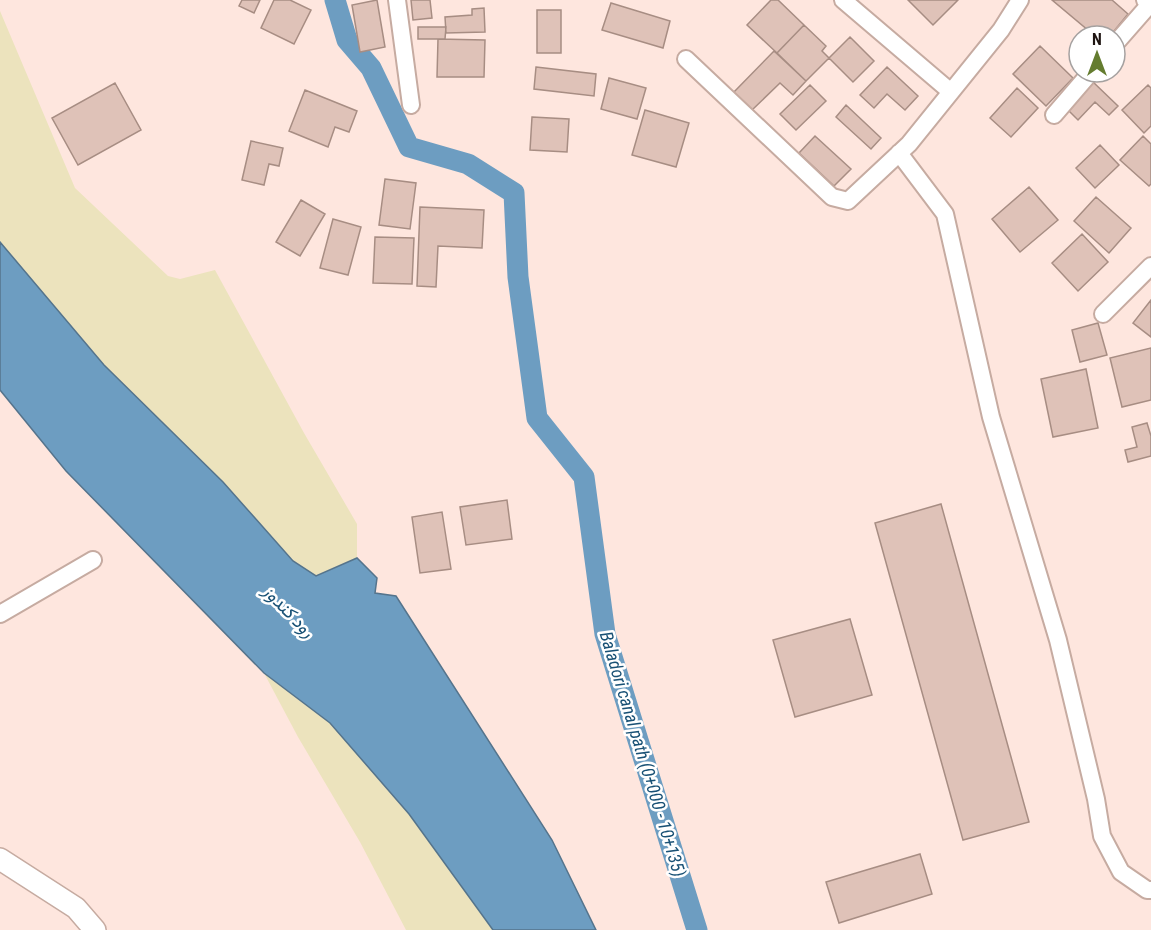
<svg xmlns="http://www.w3.org/2000/svg" width="1151" height="930" viewBox="0 0 1151 930" font-family="'Roboto Condensed',Vazirmatn,sans-serif">
<rect width="100%" height="100%" fill="#fee6de"/>
<path fill="#ece3bd" d="M0,11L75,188L168,276L180,279L215,270L304,433L357,524V558L316,576L293,561L223,482L104,365L0,242Z
M264,673L330,723L409,814L493,930H406L360,842L298,737Z"/>
<path fill="#6d9dc1" stroke="#55748c" stroke-width="1.5" d="M0,242L104,365L223,482L293,561L316,576L357,558L377,578L375,593L396,596L552,840L596,930H493L409,814L330,723L264,673L66,471L0,390Z"/>
<g fill="none" stroke-linecap="round" stroke-linejoin="round">
<path stroke="#6d9dc1" stroke-width="21" d="M335,0L347,40L371,68L409,147L468,164L514,193L518,277L537,418L584,477L605,634L697,930"/>
</g>
<path fill="#dfc2b8" stroke="#a78d83" stroke-width="1.5" d="M242,0H260L254,13L239,6Z
M274,0H290L311,10L294,44L261,28Z
M377,0L385,47L360,52L352,5Z
M411,0H430L432,18L413,20Z
M771,0H778L804,25L777,53L747,25Z
M908,0H958L933,25Z
M1052,0H1112L1128,14L1110,36H1095Z
M611,3L670,21L663,48L602,30Z
M484,8L485,32L446,33L445,17L472,15V9Z
M537,10H561V53H537Z
M804,25L826,46L822,51L829,58L806,81L777,53Z
M418,27H446L445,39H418Z
M850,37L874,61L853,82L829,58Z
M438,39L485,40L484,77H437Z
M1040,46L1073,78L1046,106L1013,74Z
M774,51L806,81L793,95L780,83L751,111L733,93Z
M536,67L596,74L594,96L534,89Z
M887,67L918,96L905,110L887,94L874,108L860,95Z
M609,78L646,88L637,119L601,109Z
M1092,81L1118,106L1109,115L1095,102L1078,120L1066,108Z
M115,83L141,130L78,165L52,118Z
M810,85L826,101L796,130L780,114Z
M1148,85L1151,88V126L1144,133L1122,110Z
M1017,88L1038,108L1011,137L990,118Z
M305,90L357,111L349,132L335,127L328,147L289,131Z
M846,105L881,138L871,149L836,117Z
M645,110L689,123L676,167L632,155Z
M532,117L569,119L567,152L530,150Z
M815,136L851,169L834,186L799,153Z
M1143,136L1151,144V184L1149,186L1120,160Z
M251,141L283,148L279,166L269,164L264,185L242,180Z
M1100,145L1119,165L1095,188L1076,168Z
M385,179L416,183L410,229L379,225Z
M1029,187L1058,220L1020,252L992,219Z
M1096,197L1131,228L1109,253L1074,221Z
M301,200L325,214L300,256L276,242Z
M420,207L484,210L482,248L438,246L436,287L417,286Z
M333,219L361,227L348,275L320,268Z
M1082,234L1108,262L1078,291L1052,263Z
M375,237L414,238L412,284L373,283Z
M1151,300V337L1133,323Z
M1098,323L1107,355L1080,362L1072,330Z
M1151,348V400L1122,407L1110,358Z
M1086,369L1098,428L1053,437L1041,379Z
M1147,423L1151,436V456L1128,462L1125,450L1137,447L1132,427Z
M507,500L512,539L466,545L460,507Z
M941,504L1029,822L963,840L875,523Z
M442,512L451,569L420,573L412,517Z
M850,619L872,695L795,717L773,640Z
M920,854L932,894L839,923L826,882Z"/>
<g fill="none" stroke-linecap="round" stroke-linejoin="round">
<g stroke="#c6aba1" stroke-width="20">
<path id="minor" d="M397,0L411,105
M843,0L951,92
M1115,44L1150,4L1145,0
M686,59L832,197L848,201L909,144L1001,30L1020,0
M1054,115L1091,72
M899,153L945,214L991,417L1058,640L1096,799L1102,836L1121,872L1147,890H1151
M1103,314L1151,266
M0,614L93,560"/>
</g>
<g stroke="#c6aba1" stroke-width="24">
<path id="tertiary" d="M0,859L76,908L95,930"/>
</g>
<use href="#minor" stroke="#fff" stroke-width="16"/>
<use href="#tertiary" stroke="#fff" stroke-width="21"/>
</g>
<g text-anchor="middle" dominant-baseline="central" stroke-width="5" stroke-linejoin="round" paint-order="stroke">
<g font-size="18" font-style="italic" fill="#195175" stroke="#fff">
<text transform="translate(289 611) rotate(46)">رود کندوز</text>
<text transform="translate(643 754) rotate(73)">Baladori canal path (0+000 - 10+135)</text>
</g>
</g>
<g transform="translate(1097 54)"><circle r="28" fill="#ffffff" stroke="#a5a1a0" stroke-width="1.5"/>
<path d="M0-4.5L10 22L0 15L-10 22Z" fill="#647c2f"/>
<text y="-9" font-size="16" font-weight="bold" text-anchor="middle" fill="#1e1411">N</text>
</g>
</svg>
